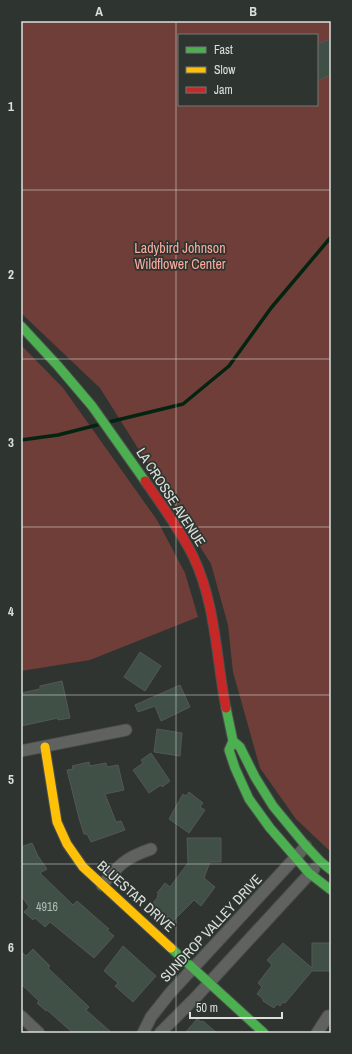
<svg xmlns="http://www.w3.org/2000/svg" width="352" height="1054" viewBox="0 0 352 1054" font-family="'Archivo Narrow',sans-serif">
<rect width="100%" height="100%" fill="#2f3431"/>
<path fill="#703e38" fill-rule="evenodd" d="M21,21H331V852L296,819L260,768L233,672L228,625L211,564L100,388L21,313ZM179,35H317V105H179Z
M21,345L63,388L157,520L185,573L198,617L90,660L21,671Z"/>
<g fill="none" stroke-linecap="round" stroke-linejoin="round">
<path stroke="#042412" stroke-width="3.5" d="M109,422L183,404L229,366L271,308L331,237
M21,440L58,435L101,424"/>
</g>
<path fill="#405047" stroke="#545855" d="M331,39V75L317,81V44Z
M140,652L161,666L145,691L124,677Z
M62,681L70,718L58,720V718L21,726V693L40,689V686Z
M180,685L190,707L161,721L155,706L138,712L135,705Z
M157,729L182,733L180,756L154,752Z
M151,753L170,781L162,787L161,785L149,793L133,770L143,763L141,760Z
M89,762L90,766L106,763L107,767L118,765L124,790L105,794L116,822L121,821L125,830L91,842L87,834H84L79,818L67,770L73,769L72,766Z
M189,792L203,803L200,807L205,810L189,833L169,819L183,794L186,796Z
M187,838H221V862H210L204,878L215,887L201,906L194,900L173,921L168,916L167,918L152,904L158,897L157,896L159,894L157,893L165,883L170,887L188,863Z
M32,843L38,856L47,869L40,873L73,905L77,901L109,929L107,930L114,936L94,958L50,922L45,927L35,918L33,920L24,912L29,907L21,895V847Z
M283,943L312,968V943H331V971H312L285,1003L283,1002L280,1006L277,1004L274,1008L263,1001V999L257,994L262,987L258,983L272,965L267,960Z
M123,946L156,976L133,1002L115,986L118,983L104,971Z
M33,949L50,966L48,968L89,1007L86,1010L112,1033H73L47,1010L46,1011L37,1003L39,1001L21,984V951L26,956Z
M197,1019L202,1022L203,1021L217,1033H185Z"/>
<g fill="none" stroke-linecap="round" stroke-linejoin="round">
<g stroke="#4b4f4c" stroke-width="13">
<path id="street" d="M21,751L126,730
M102,885C120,864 125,858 151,849
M21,1016L39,1033
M143,1033L151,1017L170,993L306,846
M160,1033L197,996L314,869
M317,1033L328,1016"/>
</g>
<g stroke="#4b4f4c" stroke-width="11">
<path id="fast" d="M21,326L58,366L92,406L145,481
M226,708L233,741L240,747L255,777L273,806L306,846L321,862L331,870
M233,741L229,750L235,768L249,799L270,828L309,873L331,890
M171,948L264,1033"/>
</g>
<g stroke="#4b4f4c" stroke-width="11">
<path id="slow" d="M45,747L57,822L67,844L83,867L171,948"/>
</g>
<g stroke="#4b4f4c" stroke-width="11">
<path id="jam" d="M145,481C162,505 180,530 193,556C216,604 216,658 226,708"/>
</g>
<use href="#street" stroke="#606260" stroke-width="11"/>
<use href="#fast" stroke="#4caf50" stroke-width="9"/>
<use href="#slow" stroke="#ffc107" stroke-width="9"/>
<use href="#jam" stroke="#c62828" stroke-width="9"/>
</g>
<path fill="none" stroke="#dbe0dc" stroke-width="1" stroke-opacity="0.55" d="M176,21V1033M21,190H331M21,359H331M21,527H331M21,695H331M21,864H331"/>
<g text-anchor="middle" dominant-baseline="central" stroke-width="3.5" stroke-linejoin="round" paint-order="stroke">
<g font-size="12" fill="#b4bcb7">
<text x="47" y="907">4916</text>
</g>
<g font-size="14" fill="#fdaa9f" stroke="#2e3530">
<text x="180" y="248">Ladybird Johnson<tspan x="180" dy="16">Wildflower Center</tspan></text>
</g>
<g font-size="14" fill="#dbe0dc" stroke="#2e3530">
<text transform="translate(171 497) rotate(57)">LA CROSSE AVENUE</text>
<text transform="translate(136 896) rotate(42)">BLUESTAR DRIVE</text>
<text transform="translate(211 928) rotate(-47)">SUNDROP VALLEY DRIVE</text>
</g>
</g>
<rect width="352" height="1054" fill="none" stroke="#2e3530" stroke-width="44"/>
<rect x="178" y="34" width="140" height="72" fill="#2e3530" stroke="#737975"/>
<rect x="186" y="47" width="20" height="6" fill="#4caf50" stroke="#737975"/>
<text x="214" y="54" font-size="12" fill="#dbe0dc">Fast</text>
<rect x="186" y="67" width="20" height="6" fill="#ffc107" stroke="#737975"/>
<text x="214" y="74" font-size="12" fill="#dbe0dc">Slow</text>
<rect x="186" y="87" width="20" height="6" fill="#c62828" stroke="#737975"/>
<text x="214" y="94" font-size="12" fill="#dbe0dc">Jam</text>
<path d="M190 1012v6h92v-6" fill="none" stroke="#dbe0dc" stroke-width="2"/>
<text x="196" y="1012" font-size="12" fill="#dbe0dc" stroke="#2e3530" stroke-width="3" paint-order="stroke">50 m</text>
<rect x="22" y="22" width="308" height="1010" fill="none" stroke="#dbe0dc" stroke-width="1.5"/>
<g font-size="13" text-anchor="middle" font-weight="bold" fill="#dbe0dc">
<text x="99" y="16">A</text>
<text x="253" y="16">B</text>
<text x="11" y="111">1</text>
<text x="11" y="279">2</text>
<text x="11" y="447">3</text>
<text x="11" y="616">4</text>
<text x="11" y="784">5</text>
<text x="11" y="952">6</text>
</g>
</svg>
